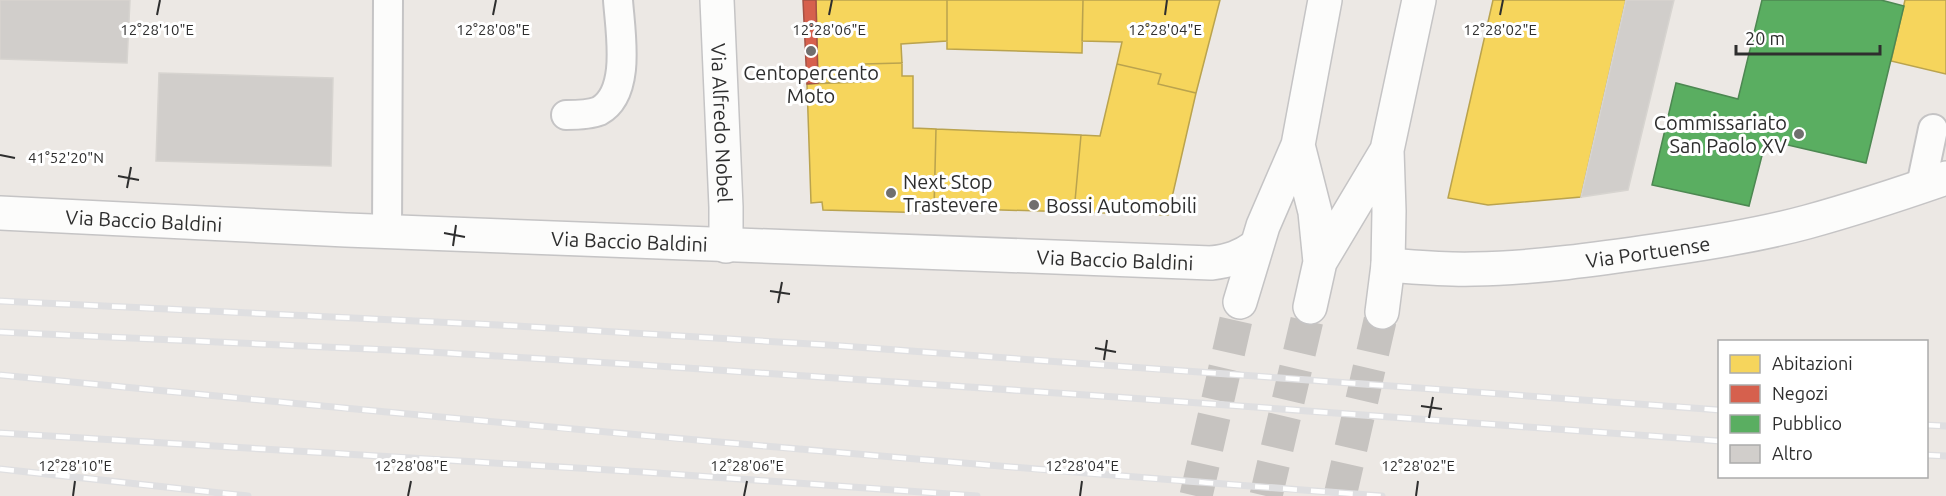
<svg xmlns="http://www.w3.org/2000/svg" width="1946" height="496" viewBox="0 0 1946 496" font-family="Ubuntu,sans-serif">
<rect width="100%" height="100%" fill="#ece8e4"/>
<path fill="#f6d55c" stroke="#baa34e" stroke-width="1.5" d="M816,0H947V41L901,44L902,63L863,64L864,82L818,83Z
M947,0H1083L1082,53L947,49Z
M1083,0H1220L1196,93L1158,84L1161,74L1117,64L1122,42L1082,41Z
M1493,0H1626L1581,197L1488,205L1448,198Z
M1905,0H1946V74L1891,61Z
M902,63V76H913V128L936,129L934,213L823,210L822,202L811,203L807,84L864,82L863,64Z
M1117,64L1161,74L1158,84L1196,93L1168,215L1074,212L1081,135L1100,136Z
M936,129L1081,135L1074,212L934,208Z"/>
<path fill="#d6604d" stroke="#a45144" stroke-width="1.5" d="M803,0H816L818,83L807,84Z"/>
<path fill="#5aae61" stroke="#4d8852" stroke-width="1.5" d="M1762,0H1881L1904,6L1866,163L1766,140L1749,206L1652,185L1676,83L1738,99Z"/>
<path fill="#d1cecb" stroke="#d7d4d0" stroke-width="1.5" d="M0,0H130L127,63L0,59Z
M1626,0H1674L1628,190L1581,197Z
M159,73L333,78L331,166L156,161Z"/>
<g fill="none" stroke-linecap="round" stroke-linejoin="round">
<path stroke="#c6c3c0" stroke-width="33" stroke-dasharray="33 16" stroke-linecap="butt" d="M1196,496L1240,302
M1266,496L1310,307
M1340,496L1382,312"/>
<g stroke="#c5c4c5" stroke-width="32">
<path id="lane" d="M566,115C576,115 589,115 599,111C632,93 620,31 618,0
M1921,186L1933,129
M387,232L388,0"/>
</g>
<g stroke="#c5c4c5" stroke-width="36">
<g id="street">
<path id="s1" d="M717,0L726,207V246"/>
<path id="s2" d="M0,213L346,230L1211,263C1229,261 1241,257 1255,247"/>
<path id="s3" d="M1388,265C1416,267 1445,270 1474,269C1536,268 1598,259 1660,250C1709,243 1759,235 1807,222C1854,209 1900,194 1946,178"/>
</g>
</g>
<g stroke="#c5c4c5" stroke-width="36">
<path id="secondary" d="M1298,145L1315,212L1320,262
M1240,302L1263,226L1298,145L1325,0
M1310,307L1320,262L1387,150
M1382,312L1388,265L1389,211L1387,150L1419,0"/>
</g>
<use href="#lane" stroke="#fcfcfb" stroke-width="28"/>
<use href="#street" stroke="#fcfcfb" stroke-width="33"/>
<use href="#secondary" stroke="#fcfcfb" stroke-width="33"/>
<g stroke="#dfdfe1" stroke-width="7">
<path id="rail" d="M0,301L499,325L828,345L1720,410
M0,332L413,351L628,364L1116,397L1720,441
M0,375C460,420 921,462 1382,496
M1926,425L1946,426
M0,433L643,472L977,496
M1926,455L1946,456
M0,469L248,496"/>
</g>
<use href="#rail" stroke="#fff" stroke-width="4.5" stroke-dasharray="14" stroke-linecap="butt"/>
</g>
<path fill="none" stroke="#2e2e2e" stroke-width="2" d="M157,15L160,0M493,15L496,0M829,15L832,0M1165,15L1167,0M1500,15L1503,0M0,155L15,158M118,176L139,180M127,188L131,167M444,233L465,237M453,246L456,225M770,291L790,294M778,303L782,282M1095,348L1116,352M1104,360L1107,340M1421,406L1442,409M1429,418L1433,397M73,496L75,481M408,496L411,481M744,496L747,481M1080,496L1082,481M1416,496L1418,481"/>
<g fill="#706f6e" stroke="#fff" stroke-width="2">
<circle cx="811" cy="51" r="6"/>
<circle cx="1799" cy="134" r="6"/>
<circle cx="891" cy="193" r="6"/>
<circle cx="1034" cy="205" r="6"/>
</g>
<g text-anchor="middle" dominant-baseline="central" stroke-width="6" stroke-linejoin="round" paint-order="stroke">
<g font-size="20" fill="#2e2e2e" stroke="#fff" text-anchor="start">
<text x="811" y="72" text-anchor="middle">Centopercento<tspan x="811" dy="23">Moto</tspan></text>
<text x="1787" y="122" text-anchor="end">Commissariato<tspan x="1787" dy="23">San Paolo XV</tspan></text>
<text x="903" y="181">Next Stop<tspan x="903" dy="23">Trastevere</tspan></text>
<text x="1046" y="205">Bossi Automobili</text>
</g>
<g font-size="20" fill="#2e2e2e" stroke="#fff">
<text stroke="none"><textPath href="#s1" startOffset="123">Via Alfredo Nobel</textPath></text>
<text stroke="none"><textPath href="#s2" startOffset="144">Via Baccio Baldini</textPath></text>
<text stroke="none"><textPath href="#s2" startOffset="630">Via Baccio Baldini</textPath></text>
<text stroke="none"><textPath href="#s3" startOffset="261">Via Portuense</textPath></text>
<text stroke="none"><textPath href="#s2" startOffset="1116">Via Baccio Baldini</textPath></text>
</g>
</g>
<g font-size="15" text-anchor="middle" fill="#2e2e2e" stroke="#fff" stroke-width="6" stroke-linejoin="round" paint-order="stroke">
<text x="157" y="35">12°28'10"E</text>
<text x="493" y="35">12°28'08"E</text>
<text x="829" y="35">12°28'06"E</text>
<text x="1165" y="35">12°28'04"E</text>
<text x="1500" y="35">12°28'02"E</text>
<text x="66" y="163">41°52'20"N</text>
<text x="75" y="471">12°28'10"E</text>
<text x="411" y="471">12°28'08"E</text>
<text x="747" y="471">12°28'06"E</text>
<text x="1082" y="471">12°28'04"E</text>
<text x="1418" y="471">12°28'02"E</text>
</g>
<rect x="1718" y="340" width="210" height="138" fill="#ffffff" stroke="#ababab" stroke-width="1.5"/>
<rect x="1730" y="355" width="30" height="18" fill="#f6d55c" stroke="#ababab" stroke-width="1.5"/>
<text x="1772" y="370" font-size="18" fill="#2e2e2e">Abitazioni</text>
<rect x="1730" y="385" width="30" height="18" fill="#d6604d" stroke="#ababab" stroke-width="1.5"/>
<text x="1772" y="400" font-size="18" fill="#2e2e2e">Negozi</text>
<rect x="1730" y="415" width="30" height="18" fill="#5aae61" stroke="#ababab" stroke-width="1.5"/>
<text x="1772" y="430" font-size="18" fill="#2e2e2e">Pubblico</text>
<rect x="1730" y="445" width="30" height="18" fill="#d1cecb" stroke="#ababab" stroke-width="1.5"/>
<text x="1772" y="460" font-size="18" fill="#2e2e2e">Altro</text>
<path d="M1736 45v9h144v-9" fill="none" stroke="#2e2e2e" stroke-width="3"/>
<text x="1745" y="45" font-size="18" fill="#2e2e2e" stroke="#ffffff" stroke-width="4.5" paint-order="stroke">20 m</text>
</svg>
